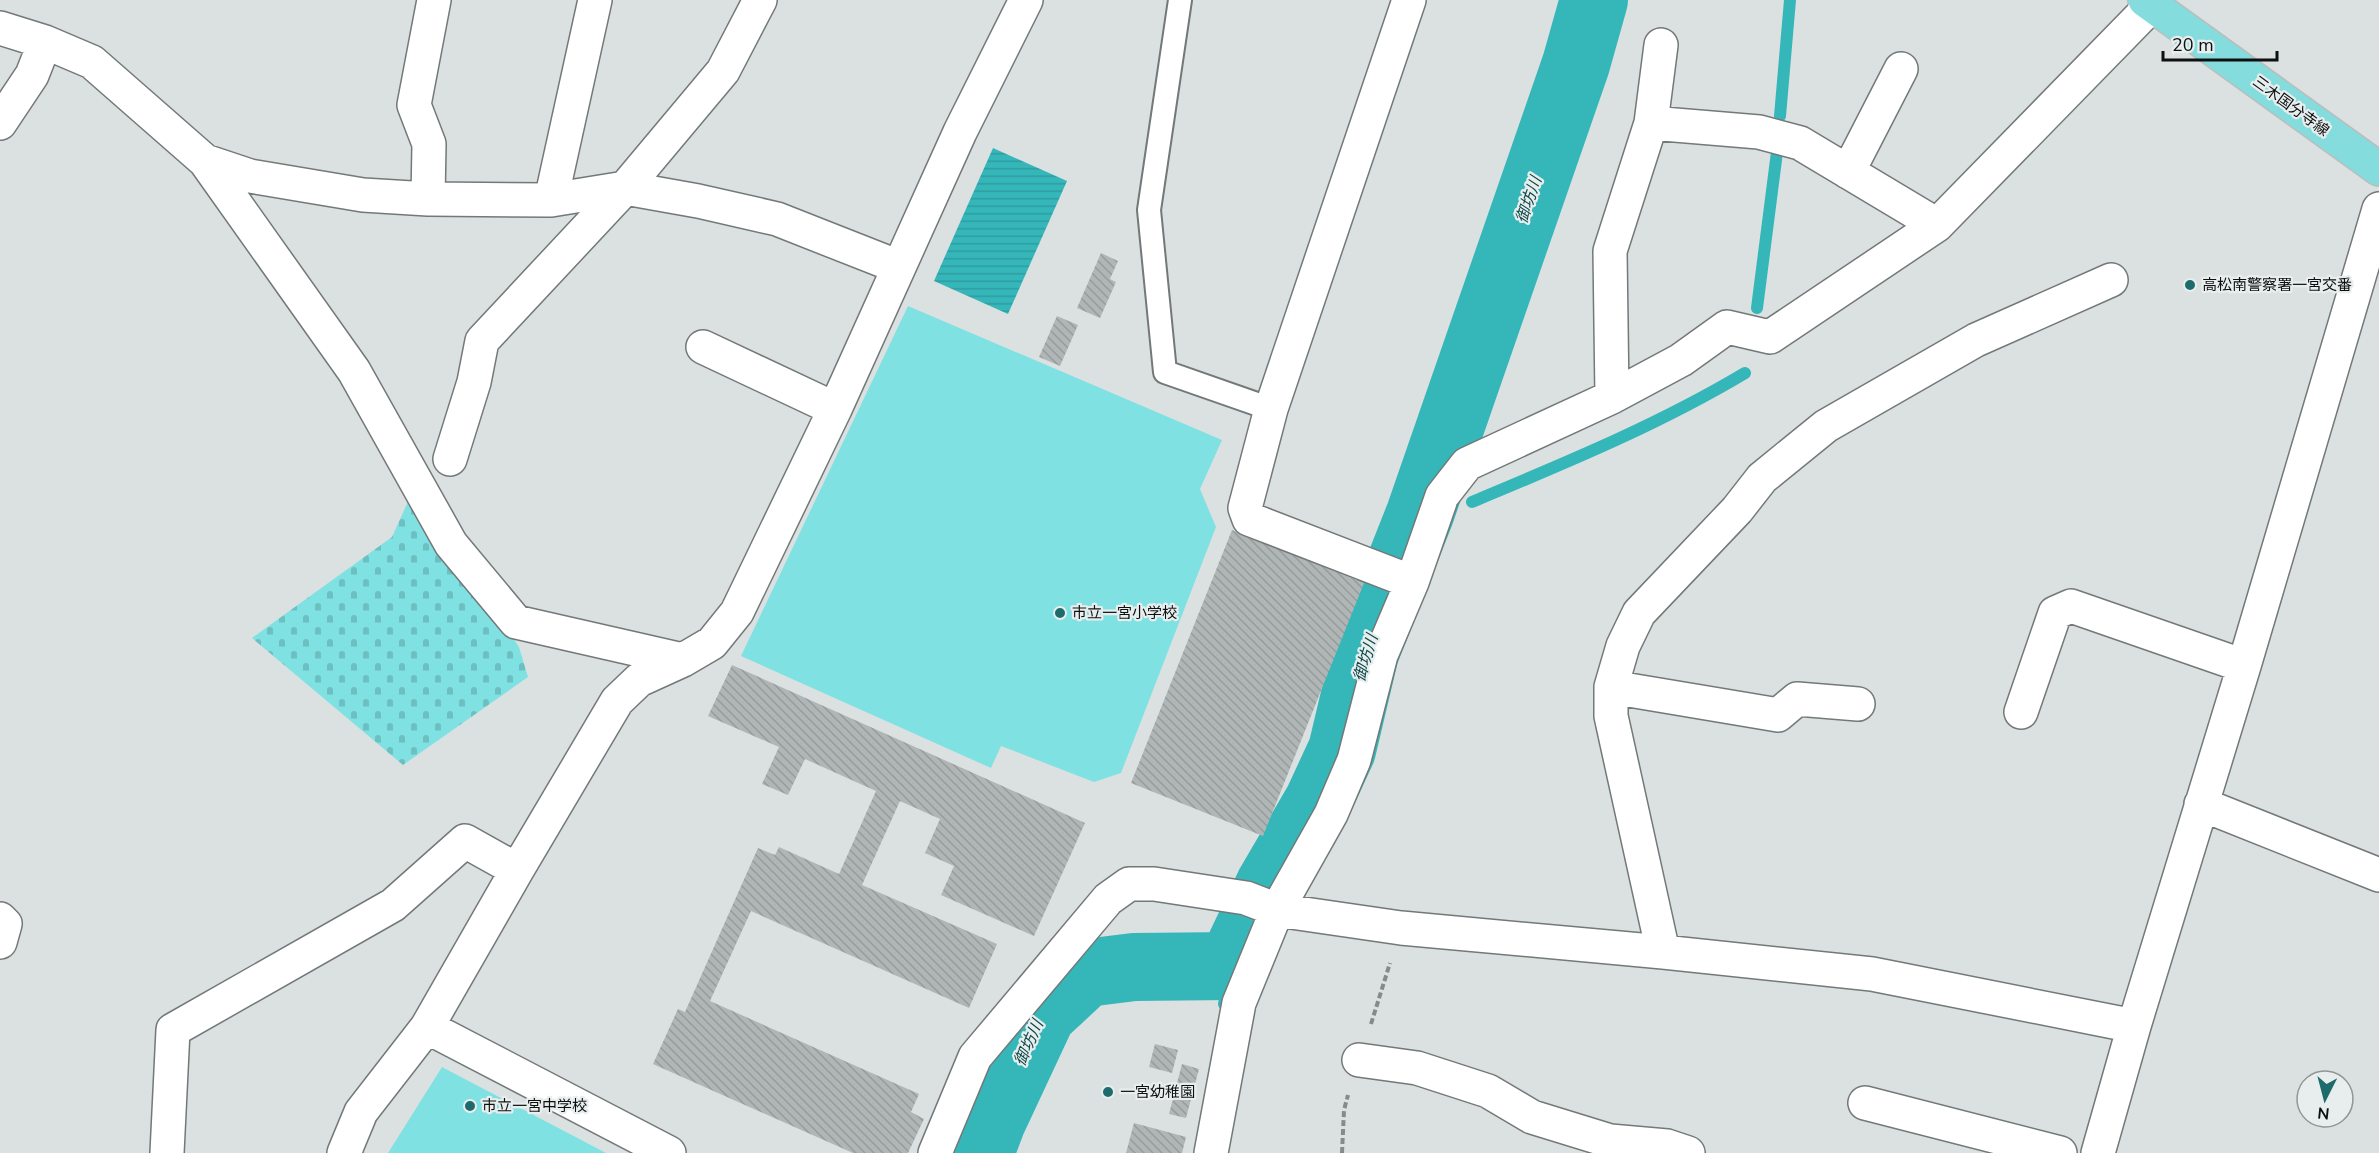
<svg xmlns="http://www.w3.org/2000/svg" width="2379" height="1153" viewBox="0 0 2379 1153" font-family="'Nunito Sans','Noto Sans JP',sans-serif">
<defs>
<pattern id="cemetery-stones" width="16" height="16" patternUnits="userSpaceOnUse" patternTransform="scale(1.5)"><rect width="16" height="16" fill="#80e1e3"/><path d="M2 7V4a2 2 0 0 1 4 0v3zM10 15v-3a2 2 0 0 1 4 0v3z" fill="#6dc0c2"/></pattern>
<pattern id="water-rules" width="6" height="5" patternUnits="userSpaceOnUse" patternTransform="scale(1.5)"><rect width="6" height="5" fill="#35b7ba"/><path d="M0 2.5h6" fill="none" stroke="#2e9c9f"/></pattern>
<pattern id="building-back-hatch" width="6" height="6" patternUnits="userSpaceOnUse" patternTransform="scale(1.5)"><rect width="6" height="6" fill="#b0b6b6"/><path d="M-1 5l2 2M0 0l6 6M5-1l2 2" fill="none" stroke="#969b9b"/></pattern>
</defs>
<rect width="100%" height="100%" fill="#dbe1e1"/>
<path fill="url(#cemetery-stones)" d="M414,488L519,647L528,677L403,765L252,638L392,537Z"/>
<path fill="#80e1e3" d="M908,306L1222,440L1200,489L1216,527L1121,773L1094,782L1001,746L991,768L741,656Z
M442,1067L606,1153H388Z"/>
<path fill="url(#water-rules)" d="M993,148L1067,181L1008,314L934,281Z"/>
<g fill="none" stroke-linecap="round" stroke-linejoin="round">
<path stroke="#35b7ba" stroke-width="12" d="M1780,116L1790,0
M1757,308L1777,152
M1472,502C1565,463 1658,425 1745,373
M1224,1004L1231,966"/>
<path stroke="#35b7ba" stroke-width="68" d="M980,1153L992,1121L1042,1014L1086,973L1134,967L1231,966L1269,886L1318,802L1342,750L1365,653L1420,514L1576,64L1594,0"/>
</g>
<path fill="url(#building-back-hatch)" d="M1101,253L1118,261L1110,279L1116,282L1100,318L1077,308Z
M1057,316L1078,325L1060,366L1039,357Z
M1232,530L1364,583L1263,836L1131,783Z
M732,665L1085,823L1034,936L941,895L954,866L925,853L940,819L900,801L862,885L997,944L969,1008L751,911L710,1001L919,1094L911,1112L924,1119L908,1153H853L653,1064L678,1009L685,1012L758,848L775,855L779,847L839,874L876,791L805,759L788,795L762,784L779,747L708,716Z
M1155,1044L1178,1050L1172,1073L1149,1067Z
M1182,1064L1199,1069L1186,1118L1169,1114Z
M1134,1123L1186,1137L1182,1153H1126Z"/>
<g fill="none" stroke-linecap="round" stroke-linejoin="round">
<g stroke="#737878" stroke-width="26">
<path id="lane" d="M1180,0L1149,210L1165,372L1271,409"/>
</g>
<g stroke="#737878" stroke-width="36">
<path id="street" d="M1409,0L1271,409L1245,508L1249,519L1412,582
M0,28L45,42L92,62L205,161L354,371L451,544L516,622L683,660
M0,123L32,75L45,42
M1651,123L1759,132L1800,143L1937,225
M205,161L250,176L363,195L428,199L551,200L625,188L723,71L760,0
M1848,172L1901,69
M428,199L429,144L414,105L434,0
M551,200L595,0
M703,347L835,409
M1612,397L1610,251L1651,123L1661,45
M450,459L474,382L482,341L625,188L698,201L777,219L899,267
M1611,687L1778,715L1797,699L1858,704
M2021,712L2055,613L2071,606L2244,666
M2201,804L2379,875
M0,919L5,924L0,942
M1663,952L1611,716V687L1623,646L1639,613L1737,510L1762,478L1826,426L1976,340L2111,280
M427,1027L669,1153
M1359,1060L1417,1068L1488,1091L1532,1117L1610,1141L1667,1146L1688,1153
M1865,1103L2060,1153
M167,1153L173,1030L393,905L465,841L517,870
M344,1153L361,1112L427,1027L517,870L617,701L639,680L683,660L712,643L737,612L835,409L960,132L1026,0
M935,1153L975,1057L1108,899L1129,884H1154L1246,898L1277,910L1401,928L1663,952L1872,974L2134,1026
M1211,1153L1239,1003L1277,910L1331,814L1354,760L1381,655L1412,582L1442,496L1467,464L1612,397L1681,360L1727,327L1770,337L1937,225L2152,5
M2098,1153L2134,1026L2244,666L2379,209"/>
</g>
<g stroke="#bcbcbc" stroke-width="36">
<path id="primary" d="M2145,0L2379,169"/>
</g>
<path stroke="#868a8a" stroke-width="4" stroke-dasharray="6 3" stroke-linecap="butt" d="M1371,1024L1390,963
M1342,1153L1344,1110L1348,1095"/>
<use href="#lane" stroke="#fff" stroke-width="22"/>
<use href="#street" stroke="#fff" stroke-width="33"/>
<use href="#primary" stroke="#85dcdd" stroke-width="33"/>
</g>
<g fill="#1e6b6c" stroke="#e8eeee" stroke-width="2">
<circle cx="2190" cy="285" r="6"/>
<circle cx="1060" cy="613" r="6"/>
<circle cx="1108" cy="1092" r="6"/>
<circle cx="470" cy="1106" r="6"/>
</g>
<g text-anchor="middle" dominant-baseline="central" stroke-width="4.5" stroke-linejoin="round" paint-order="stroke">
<g font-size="15" fill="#0e0f0f" stroke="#e8eeee">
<text transform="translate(2291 106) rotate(36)">三木国分寺線</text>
</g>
<g font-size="15" fill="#0e0f0f" stroke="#e8eeee" text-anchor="start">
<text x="2202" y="285">高松南警察署一宮交番</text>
<text x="1072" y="613">市立一宮小学校</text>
<text x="1120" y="1092">一宮幼稚園</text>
<text x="482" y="1106">市立一宮中学校</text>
</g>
<g font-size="16" font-style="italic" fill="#104849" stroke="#e8eeee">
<text transform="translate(1529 200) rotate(-71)">御坊川</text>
<text transform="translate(1366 658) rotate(-73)">御坊川</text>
<text transform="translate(1029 1043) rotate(-66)">御坊川</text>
</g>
</g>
<g transform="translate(2325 1099) rotate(186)"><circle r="28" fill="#e8eeee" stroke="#919595" stroke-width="1.5"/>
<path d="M0-4.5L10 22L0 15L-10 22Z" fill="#1e6b6c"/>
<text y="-9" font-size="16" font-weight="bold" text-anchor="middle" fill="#0e0f0f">N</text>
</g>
<path d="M2163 51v9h114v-9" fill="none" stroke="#0e0f0f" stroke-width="3"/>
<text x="2172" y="51" font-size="18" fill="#0e0f0f" stroke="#e8eeee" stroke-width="4.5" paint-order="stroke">20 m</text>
</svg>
